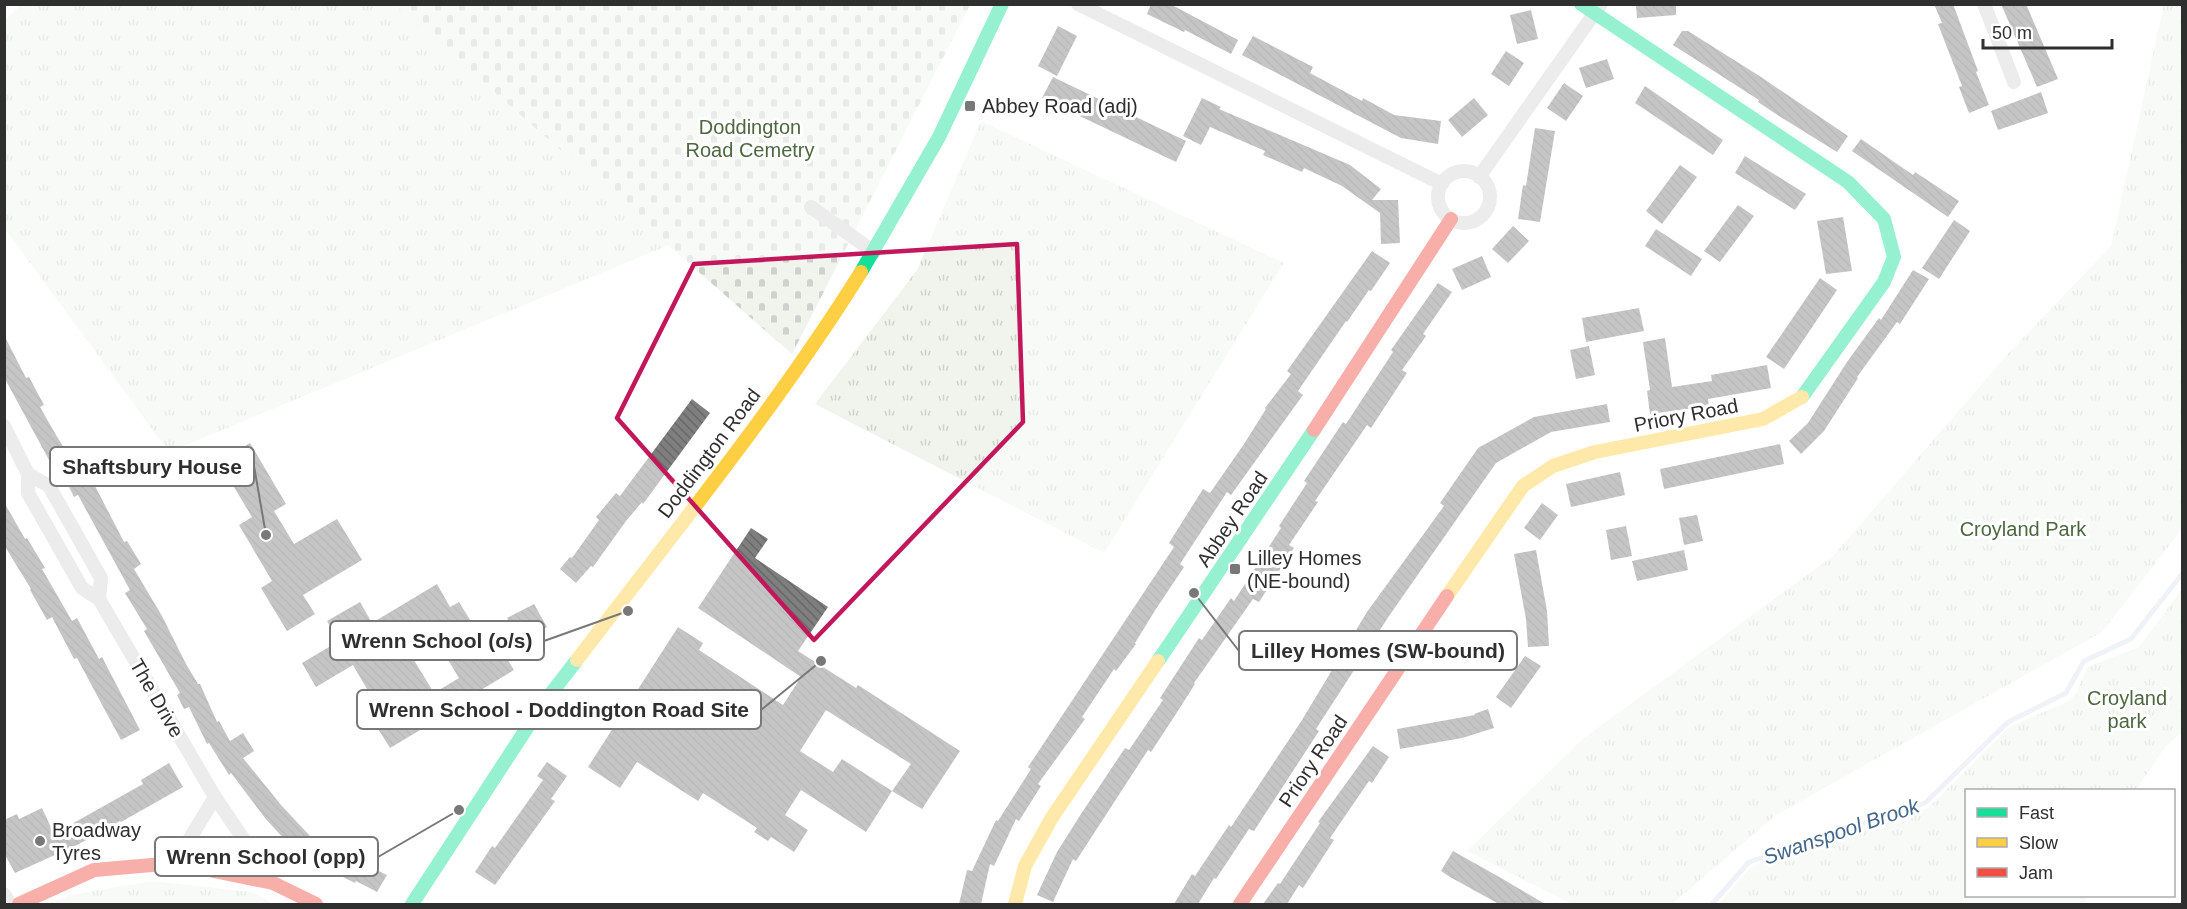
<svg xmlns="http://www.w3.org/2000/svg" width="2187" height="909" viewBox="0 0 2187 909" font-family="Arial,sans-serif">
<defs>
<pattern id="cemetery-stones" width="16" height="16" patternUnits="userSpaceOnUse" patternTransform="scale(1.5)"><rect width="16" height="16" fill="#f0f4ed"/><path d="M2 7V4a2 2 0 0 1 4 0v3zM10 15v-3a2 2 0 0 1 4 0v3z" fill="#ced2cc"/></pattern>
<pattern id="park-tufts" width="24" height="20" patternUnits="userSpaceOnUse" patternTransform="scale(1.5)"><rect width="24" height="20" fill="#f0f4ed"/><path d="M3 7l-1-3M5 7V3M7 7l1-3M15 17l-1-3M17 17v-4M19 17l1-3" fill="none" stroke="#ced2cc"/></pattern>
<pattern id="building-back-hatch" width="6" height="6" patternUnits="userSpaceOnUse" patternTransform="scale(1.5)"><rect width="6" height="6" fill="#7f7f7f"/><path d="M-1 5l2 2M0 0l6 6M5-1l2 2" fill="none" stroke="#686868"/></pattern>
</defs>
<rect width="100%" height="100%" fill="#fff"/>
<path fill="url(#cemetery-stones)" d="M395,5H970L792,354Z"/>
<path fill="url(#park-tufts)" d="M2164,4L2182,5V529L2102,632L1776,815L1672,904H1572L1467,851L1584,738L1833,556L2006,356L2111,246Z
M21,5H395L669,245L169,452L5,229V20Z
M981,121L1284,263L1104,553L815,404L917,270Z
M2182,589V732L2166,746L2136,790H1966V896H2086L2085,904H1719L1751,867L1928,808L2009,727L2069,701L2077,692L2087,667L2139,647Z
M152,881L252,892L274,904H49L69,895Z"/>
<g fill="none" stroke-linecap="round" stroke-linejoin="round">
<path stroke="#dbe5f0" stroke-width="5" d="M1712,904L1749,862L1925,803L2008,722L2066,693L2084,661L2131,639L2182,574"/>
</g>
<path fill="url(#building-back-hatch)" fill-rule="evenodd" d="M1151,4H1170L1238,40L1231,54L1185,30L1184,32L1147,14Z
M1636,4H1676V15L1637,18Z
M1934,4H1953L1978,71L1976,72L1989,105L1969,113L1959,87L1962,86L1938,24L1942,23Z
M2001,4H2026L2058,79L2037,87Z
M1531,10L1538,39L1517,44L1510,15Z
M1058,26L1077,36L1057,76L1038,66Z
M1682,31H1688L1761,77L1848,136L1837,152L1779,116L1758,102L1759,100L1673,45Z
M1253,36L1313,67L1310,73L1362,101L1363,98L1394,115L1441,121L1438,144L1401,138L1242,55Z
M1506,51L1524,63L1509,86L1491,74Z
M1607,59L1614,79L1586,88L1579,68Z
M1053,77L1186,141L1176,162L1042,98Z
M1564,83L1583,96L1566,121L1547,108Z
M1645,86L1723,140L1713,155L1635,103Z
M2041,92L2048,113L1998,130L1991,111Z
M1202,98L1221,107L1219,109L1350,165L1381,189L1372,200H1398L1400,243L1381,244L1380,213L1342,186L1304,168L1302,172L1263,155L1265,151L1210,127L1201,145L1183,136Z
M1474,98L1488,115L1462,137L1448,120Z
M1535,128L1555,131L1540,222L1518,219L1523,185L1526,186Z
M1861,139L1913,175L1915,172L1959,201L1948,217L1852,151Z
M1745,156L1806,194L1795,210L1735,173Z
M1680,165L1697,177L1662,224L1646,211Z
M1738,205L1754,216L1720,262L1704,251Z
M1843,217L1852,271L1826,274L1817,221Z
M1954,220L1970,231L1939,279L1922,268Z
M1513,226L1529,241L1508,263L1492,249Z
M1656,229L1702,259L1691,276L1645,246Z
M1372,251L1390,263L1371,291L1369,290L1347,322L1346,321L1298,391L1303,395L1231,495L1227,492L1180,564L1184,567L1156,609L1135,643L1136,644L1116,671L1114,669L1082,717L1085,719L1038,784L1041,786L1019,821L1016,819L994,866L990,864L981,904H959L967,870L972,871L996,820L998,821L1031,769L1028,767L1174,547L1169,543L1203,489L1210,493L1244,444L1266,409L1265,408L1291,374L1287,371Z
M1482,256L1491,277L1462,290L1452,269Z
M1913,270L1929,279L1900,324L1897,322L1857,377L1858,378L1824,431L1801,454L1789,441L1808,423L1847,362L1879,318L1881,320Z
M1820,278L1837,290L1784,369L1766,357Z
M1438,283L1452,292L1423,334L1426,336L1402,370L1407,373L1371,428L1367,425L1315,501L1318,502L1289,545L1294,548L1259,602L1253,599L1194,683L1195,684L1174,717L1151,752L1148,750L1076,861L1073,859L1053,902L1037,895L1057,852L1081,814L1125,748L1129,750L1163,700L1160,698L1199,638L1202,640L1231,598L1234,601L1281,528L1279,526L1307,483L1304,481L1343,422L1346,424L1393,352L1391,350Z
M1639,308L1644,331L1586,342L1582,318Z
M4,335L26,378L29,377L44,405L40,407L56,435L72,461L80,457L124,542L127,541L141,564L134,569L162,616L186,664L198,684H200L217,722L219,721L230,741L243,733L254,751L243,758L281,805L310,836L342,857L344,854L387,875L377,892L356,881L355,883L325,868L320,876L303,864L305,862L265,818L231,773L229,775L209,743L207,744L189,707L184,709L177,695L180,693L144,631L147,629L125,593L130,590L78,495L74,497L54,457L49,460L4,377Z
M1665,338L1672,387L1712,381L1711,375L1767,365L1771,388L1708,399L1709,406L1650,414L1647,391L1650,390L1643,342Z
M1589,346L1595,375L1576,379L1570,350Z
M692,399L710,413L643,504L642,502L626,521L593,567L591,566L576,583L560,569L570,557L572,558L599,520L596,517L616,493L620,496Z
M1607,404L1610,422L1551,432L1496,463L1389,616L1316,729L1319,731L1254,831L1249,829L1216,879L1214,878L1198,904H1174L1192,874L1195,876L1229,825L1231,827L1302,720L1367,612L1444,506L1440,503L1478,448L1534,417Z
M250,443L286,504L274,511L294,544L337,519L362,560L303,595L315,614L287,631L261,588L272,581L239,525L252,517L219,462Z
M1780,444L1784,464L1664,489L1660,469Z
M1620,472L1625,495L1571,507L1566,484Z
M4,502L25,539L27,538L45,568L42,569L72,621L77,618L99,659L102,657L140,730L121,740L77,658L74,659L52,617L47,620L30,590L31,589L4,545Z
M1542,503L1558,515L1540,540L1524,528Z
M1697,515L1703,541L1684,545L1679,518Z
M1626,526L1632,556L1611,560L1606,530Z
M751,528L768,539L755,558L828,607L798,651L856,688L858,685L960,751L922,809L892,791L866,832L801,790L785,815L808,830L794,852L771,837L768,841L754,832L757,828L703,793L698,801L637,762L620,788L588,767L678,627L703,643L699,650L783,705L801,677L698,608ZM826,710L911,764L892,791L842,759L833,772L800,751Z
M1536,550L1547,611L1549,646L1528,647L1526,619L1514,554Z
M1684,550L1688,570L1637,581L1632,561Z
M437,584L450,607L459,602L485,644L512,627L507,618L534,604L547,627L502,651L514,670L451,708L452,711L390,748L357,695L367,689L353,665L316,687L302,663L339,641L327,621L360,602L372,623ZM426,624L459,678L434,693L401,639Z
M1525,656L1541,666L1511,708L1496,697Z
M1488,709L1494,728L1462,738L1400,749L1397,729L1475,715L1474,714Z
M1373,746L1389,757L1372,783L1369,781L1330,838L1334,840L1303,888L1299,885L1287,904H1263L1278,883L1280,884L1320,823L1318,822Z
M547,762L567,776L551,799L555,801L495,885L475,872L492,846L495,848L543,780L537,776Z
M169,763L183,787L121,822L120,821L77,845L15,873L4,853V820L17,814L19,819L42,808L54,834L143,784L141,780Z
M1453,851L1501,878L1545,904H1499L1450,877L1441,871Z"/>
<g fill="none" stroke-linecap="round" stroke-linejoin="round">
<path stroke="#d4d4d4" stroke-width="14" d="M1078,4L1442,184
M1984,4L2014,82
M1438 197a26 26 0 1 1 52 0a26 26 0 1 1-52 0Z
M1479,177L1601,4
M811,207L874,252
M4,426L28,474V493L82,588L99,599L215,797L175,863
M28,474L49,486L101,578L99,599
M215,797L273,883
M4,894L10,904"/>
<path stroke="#16e098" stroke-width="14" d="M1581,4L1848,182L1884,219L1894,257L1884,282L1802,397
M861,272L939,137L1002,4
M1158,661L1314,430
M412,904L542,705L577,660"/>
<path stroke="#ffcf43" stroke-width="14" d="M1447,596L1523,486L1553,466L1595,452L1763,419L1802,397
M577,660C674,532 776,408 861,272
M1015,904L1025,866L1051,819L1158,661"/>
<path stroke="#f24e42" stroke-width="14" d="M1314,430L1451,219
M19,904L94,870L175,863L273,883L316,904
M1240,904L1447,596"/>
</g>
<path d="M0 0H2187V909H0ZM1017,244L1023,422L814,640L617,418L694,264Z" fill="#fff" fill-opacity=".55" fill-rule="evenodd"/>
<path fill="none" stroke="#c2185b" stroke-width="4.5" stroke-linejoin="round" d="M1017,244L1023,422L814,640L617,418L694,264Z"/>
<g fill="#787878" stroke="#fff" stroke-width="2">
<rect x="964" y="100" width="12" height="12" rx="3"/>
<rect x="1229" y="563" width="12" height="12" rx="3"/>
<circle cx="40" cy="841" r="6"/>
</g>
<g text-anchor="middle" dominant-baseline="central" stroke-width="6" stroke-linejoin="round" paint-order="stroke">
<g font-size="20" fill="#2f2f2f" stroke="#fff" text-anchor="start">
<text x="982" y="106">Abbey Road (adj)</text>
<text x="1247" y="558">Lilley Homes<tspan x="1247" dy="23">(NE-bound)</tspan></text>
<text x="52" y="830">Broadway<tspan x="52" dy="23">Tyres</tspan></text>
</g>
<g font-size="20" fill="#4d6840" stroke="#fff">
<text x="750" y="127">Doddington<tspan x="750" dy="23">Road Cemetry</tspan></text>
<text x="2023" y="529">Croyland Park</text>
<text x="2127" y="698">Croyland<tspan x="2127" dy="23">park</tspan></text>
</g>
<g font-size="20" fill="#2f2f2f" stroke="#fff">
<text transform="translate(1686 415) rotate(-11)">Priory Road</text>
<text transform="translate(709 453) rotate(-53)">Doddington Road</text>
<text transform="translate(1232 519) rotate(-56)">Abbey Road</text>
<text transform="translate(157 698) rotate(60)">The Drive</text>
<text transform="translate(1313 761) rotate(-56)">Priory Road</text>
</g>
<g font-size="21" font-style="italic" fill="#43668b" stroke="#fff">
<text transform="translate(1841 831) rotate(-19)">Swanspool Brook</text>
</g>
</g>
<path fill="none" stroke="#787878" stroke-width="2" d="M266 535L254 466M628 611L544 641M1194 593L1239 651M821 661L761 710M459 810L378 857"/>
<g fill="#787878" stroke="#fff" stroke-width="2">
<circle cx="266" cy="535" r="6"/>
<circle cx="628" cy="611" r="6"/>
<circle cx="1194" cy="593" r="6"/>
<circle cx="821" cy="661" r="6"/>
<circle cx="459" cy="810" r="6"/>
</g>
<g fill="#fff" stroke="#787878" stroke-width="2">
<rect x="50" y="447" width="204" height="39" rx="6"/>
<rect x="330" y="621" width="214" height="39" rx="6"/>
<rect x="1239" y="631" width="278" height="39" rx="6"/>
<rect x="357" y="690" width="404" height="39" rx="6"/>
<rect x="155" y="837" width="223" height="39" rx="6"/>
</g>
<g font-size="21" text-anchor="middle" font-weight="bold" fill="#2f2f2f">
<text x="152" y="474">Shaftsbury House</text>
<text x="437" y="648">Wrenn School (o/s)</text>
<text x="1378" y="658">Lilley Homes (SW-bound)</text>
<text x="559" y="717">Wrenn School - Doddington Road Site</text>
<text x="266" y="864">Wrenn School (opp)</text>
</g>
<rect width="2187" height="909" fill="none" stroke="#2f2f2f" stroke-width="12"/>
<rect x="1965" y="789" width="210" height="108" fill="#ffffff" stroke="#acacac" stroke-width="1.5"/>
<rect x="1977" y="808" width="30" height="9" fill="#16e098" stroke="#acacac" stroke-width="1.5"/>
<text x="2019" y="819" font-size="18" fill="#2f2f2f">Fast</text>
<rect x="1977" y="838" width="30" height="9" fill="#ffcf43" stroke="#acacac" stroke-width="1.5"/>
<text x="2019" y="849" font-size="18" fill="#2f2f2f">Slow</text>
<rect x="1977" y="868" width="30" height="9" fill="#f24e42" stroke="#acacac" stroke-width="1.5"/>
<text x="2019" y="879" font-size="18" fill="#2f2f2f">Jam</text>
<path d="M1983 39v9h129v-9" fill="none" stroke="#2f2f2f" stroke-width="3"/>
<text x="1992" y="39" font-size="18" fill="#2f2f2f" stroke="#ffffff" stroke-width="4.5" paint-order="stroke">50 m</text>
</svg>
